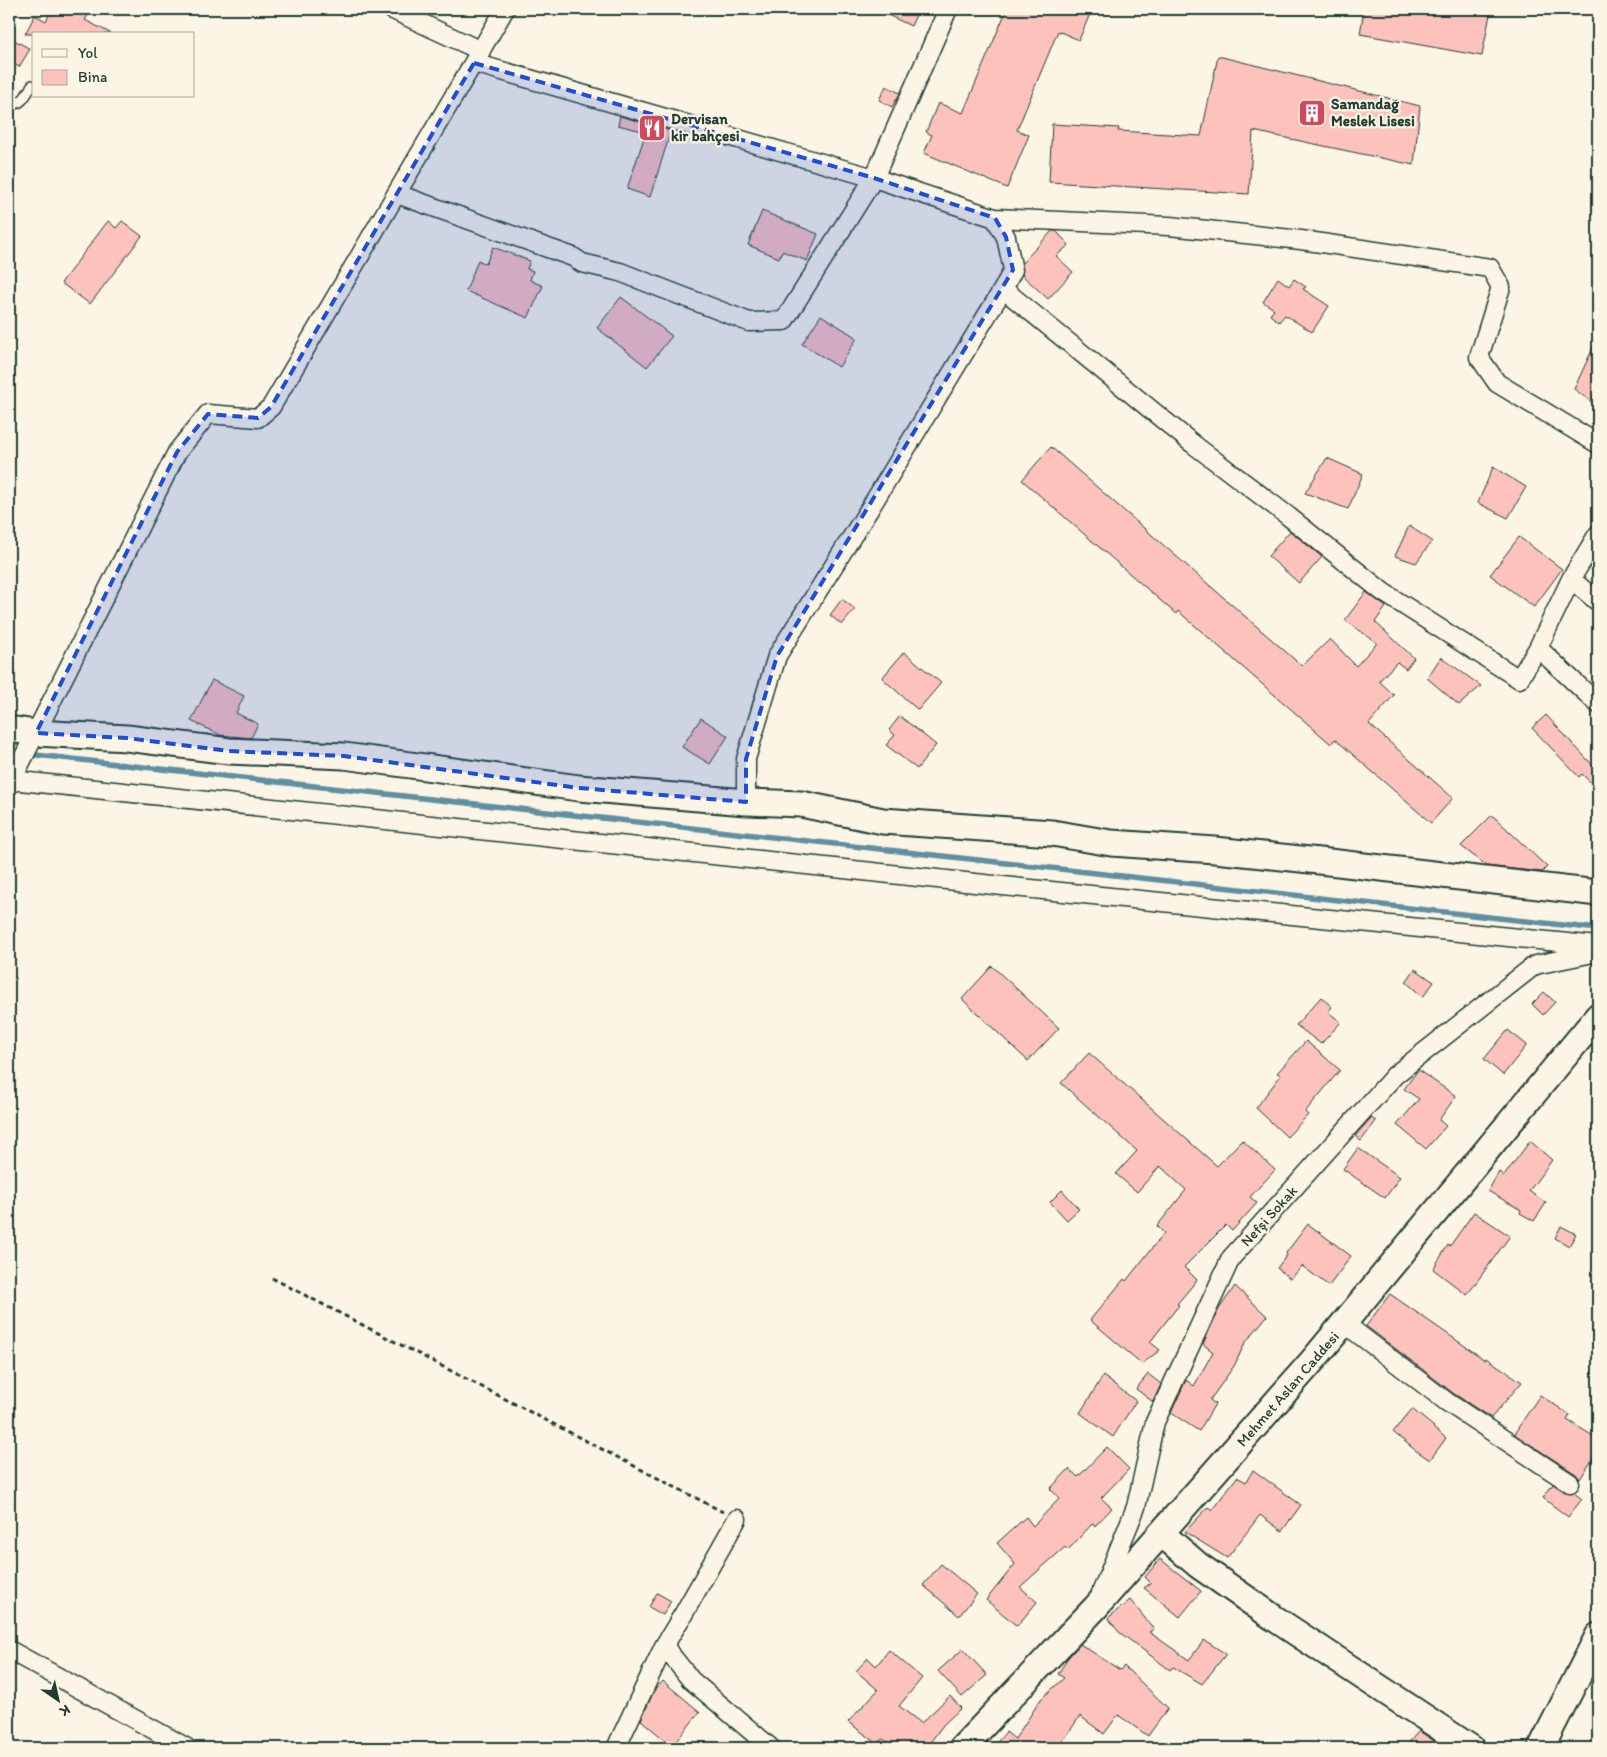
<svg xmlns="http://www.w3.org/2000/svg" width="1607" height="1757" viewBox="0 0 1607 1757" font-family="Itim,sans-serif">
<rect width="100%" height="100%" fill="#fcf5e5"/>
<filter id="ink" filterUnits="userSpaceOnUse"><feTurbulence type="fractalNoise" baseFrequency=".02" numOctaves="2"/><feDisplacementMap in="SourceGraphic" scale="10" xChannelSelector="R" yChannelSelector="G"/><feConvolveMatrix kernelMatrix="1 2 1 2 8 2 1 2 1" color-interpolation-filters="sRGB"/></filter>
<g filter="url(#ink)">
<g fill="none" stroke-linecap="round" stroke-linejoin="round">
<path stroke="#5f8fa1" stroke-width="5.5" d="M9,752L1598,929"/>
</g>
<path fill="#fec2bc" stroke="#1f3d34" d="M52,9H76L88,15L85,20L112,34H25L35,15L46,21Z
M875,9H919L911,26Z
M1007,9H1092L1079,40L1058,31L1017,130L1029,135L1007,188L924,153L932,135L926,132L938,103L963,113Z
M1364,9H1491L1482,56L1360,34Z
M9,37L30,49L19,67L9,61Z
M1218,56L1420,106L1414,165L1253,131L1249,194L1049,182L1052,124L1119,128L1118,131L1201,136Z
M886,86L900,93L892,107L879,100Z
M620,116L671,131L650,197L627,189L646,132L618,125Z
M762,211L818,234L807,261L782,251L779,258L748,245Z
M108,221L116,228L122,221L142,236L90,304L61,283Z
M1052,231H1056L1069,245L1056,256L1073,272L1048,299L1022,275V263Z
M493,247L530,261L527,269L533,271L530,280L543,286L528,318L466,291L478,260L486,264Z
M1278,278L1289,286L1294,279L1306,287L1303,289L1329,306L1312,332L1285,315L1279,322L1270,315L1274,309L1263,302Z
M621,297L672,336L647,367L597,328Z
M821,315L857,338L839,367L802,344Z
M1598,337V407L1574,389Z
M1051,447L1302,666L1330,639L1356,666L1377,643L1345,620L1366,592L1386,607L1375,622L1414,658L1406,669L1397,662L1379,681L1394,695L1369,724L1453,798L1431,823L1335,739L1331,744L1178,611L1176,614L1022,480Z
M1327,458L1363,474L1348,509L1305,493Z
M1493,467L1526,487L1508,518L1478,503Z
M1409,526L1432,541L1416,563L1395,556Z
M1290,531L1322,557L1299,583L1268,556Z
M1519,537L1562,569L1534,607L1490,575Z
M842,599L855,609L842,625L830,615Z
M904,652L941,683L918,710L882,678Z
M1441,657L1481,686L1459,705L1427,678Z
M212,680L244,696L236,713L258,724L251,738L220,735L191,721Z
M1546,715L1598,771V790L1582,774L1579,777L1532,728Z
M900,716L936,745L917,769L886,745L895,735L889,730Z
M701,718L728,736L710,764L682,747Z
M1492,815L1547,867L1542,872L1487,866L1461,846Z
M992,966L1059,1028L1028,1061L962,999Z
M1415,969L1434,982L1423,997L1406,982Z
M1544,992L1555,1002L1543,1015L1532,1004Z
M1321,997L1332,1007L1328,1012L1341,1022L1321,1044L1296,1025Z
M1508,1030L1527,1045L1503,1075L1484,1059Z
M1306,1041L1340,1070L1305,1112L1308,1115L1287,1137L1256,1108L1281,1075L1277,1073Z
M1089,1053L1217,1166L1242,1140L1275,1170L1250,1197L1257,1203L1232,1231L1226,1225L1184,1267L1197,1280L1177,1304L1179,1305L1150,1342L1160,1350L1142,1364L1090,1320L1124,1279L1126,1281L1164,1233L1157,1226L1186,1190L1160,1166L1137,1192L1116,1174L1137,1151L1061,1083Z
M1418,1070L1456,1096L1439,1120L1446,1126L1426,1149L1397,1125L1419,1099L1404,1089Z
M1371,1118L1376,1121L1361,1141L1355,1136Z
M1530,1141L1552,1160L1529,1191L1546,1203L1534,1221L1520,1213L1521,1210L1488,1191L1499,1172L1504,1176Z
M1358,1148L1400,1177L1385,1198L1343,1169Z
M1062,1190L1079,1209L1067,1220L1050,1202Z
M1474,1212L1510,1236L1467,1295L1433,1269L1448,1245L1450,1246Z
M1308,1224L1351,1256L1329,1286L1302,1266L1291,1279L1277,1268L1287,1255L1286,1253Z
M1561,1226L1576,1234L1569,1246L1555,1238Z
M1235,1286L1267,1316L1245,1343L1234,1366L1210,1400L1215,1404L1199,1431L1171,1413L1186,1380L1194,1386L1213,1352L1203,1344L1219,1309Z
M1390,1294L1485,1360L1486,1358L1522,1382L1491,1418L1453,1393L1366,1326Z
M1148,1374L1161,1384L1153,1402L1136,1389Z
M1103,1376L1136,1401L1113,1437L1080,1413Z
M1540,1395L1570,1415L1567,1420L1598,1439V1451L1580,1479L1576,1474L1514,1434Z
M1412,1409L1434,1427L1433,1428L1446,1438L1430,1460L1415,1450L1393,1432Z
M1107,1447L1129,1469L1101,1498L1112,1508L1095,1526L1093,1523L1068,1550L1065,1547L1020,1587L1037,1602L1017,1626L986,1600L1015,1564L997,1543L1026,1517L1033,1526L1060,1498L1050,1489L1069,1469L1078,1477Z
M1253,1470L1301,1505L1282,1531L1260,1515L1227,1558L1185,1532L1208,1507L1212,1510L1237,1477L1246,1482Z
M1553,1484L1565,1492L1574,1493L1582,1499L1568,1517L1543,1498Z
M1160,1559L1201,1591L1180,1617L1144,1588L1151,1583L1145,1577Z
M941,1564L977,1594L959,1616L923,1585Z
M657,1593L671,1601L663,1615L649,1607Z
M1130,1600L1154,1629L1149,1632L1189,1660L1204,1640L1226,1654L1202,1684L1173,1667L1170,1670L1119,1632L1108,1618Z
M1080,1644L1120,1670L1124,1666L1168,1708L1148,1736L1118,1715L1104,1734L1080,1716L1058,1748H992L1006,1732L1015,1739L1041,1699L1064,1678L1058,1674L1067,1659Z
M963,1649L987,1675L962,1697L938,1671Z
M889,1650L922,1678L899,1706L921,1723L950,1696L961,1708L943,1725L926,1748H903L882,1739L878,1744L848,1722L878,1690L856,1671L868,1658L876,1666Z
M663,1681L700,1712L672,1746L641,1720L654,1691Z
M1419,1731L1445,1748H1404Z"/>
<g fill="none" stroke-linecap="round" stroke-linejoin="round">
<g stroke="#1f3d34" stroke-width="12">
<path id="lane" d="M9,104C22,106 26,95 32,85"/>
</g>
<g stroke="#1f3d34" stroke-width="21">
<path id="street" d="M391,9L481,51
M474,63L874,178L995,218
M397,194L573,257L582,263L620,272L749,322L784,321L874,178L948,9
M1598,534L1571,579L1538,648L1598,704
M1571,579L1598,602
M1538,648L1519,679L1383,592L1288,516L1193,444L1003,289L1013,270L1006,237L995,218L1169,226L1301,240L1490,268L1501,287L1479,357L1497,383L1598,444
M11,780L1003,886L1598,946
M9,786L177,452L208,414L258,418L271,407L505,9
M746,802V759L777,656L870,508L1003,289
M1344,1323L1447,1402L1570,1483
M1101,1593L1136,1507L1155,1422L1231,1258L1395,1075L1535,965L1598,952
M664,1646L691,1680L771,1748
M9,1650L187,1748
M616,1748L664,1646L684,1613L737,1519"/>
</g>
<g stroke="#1f3d34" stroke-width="29">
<path id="secondary" d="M9,729L36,733L127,738L229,751L344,756L579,788L746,802L801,804L883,821L1052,833L1111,843L1215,850L1338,863L1598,893
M1162,1534L1198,1565L1274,1618L1471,1748
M962,1748L1096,1607L1314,1359L1598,1016
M1541,1748L1598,1636"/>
</g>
<path stroke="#1f3d34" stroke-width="3" stroke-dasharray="5 4" stroke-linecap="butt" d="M272,1278L723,1512"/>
<use href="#lane" stroke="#fcf5e5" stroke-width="9"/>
<use href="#street" stroke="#fcf5e5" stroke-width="18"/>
<use href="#secondary" stroke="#fcf5e5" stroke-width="25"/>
</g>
</g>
<path fill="#1d4ed8" fill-opacity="0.2" stroke="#1d4ed8" stroke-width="4" stroke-dasharray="10 6" stroke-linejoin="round" d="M474,63L874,178L995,218L1006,237L1013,270L777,656L746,759V802L579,788L344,756L229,751L127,738L36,733L177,452L208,414L258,418L271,407Z"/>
<defs>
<g id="building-square" transform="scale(1.4375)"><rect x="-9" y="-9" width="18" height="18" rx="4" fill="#d1495b" stroke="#fcf5e5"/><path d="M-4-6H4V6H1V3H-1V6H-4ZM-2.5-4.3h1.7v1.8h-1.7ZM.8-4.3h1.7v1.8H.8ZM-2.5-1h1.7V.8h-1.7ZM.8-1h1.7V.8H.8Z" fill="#fff"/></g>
<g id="restaurant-square" transform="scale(1.4375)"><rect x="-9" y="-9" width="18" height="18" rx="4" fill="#d1495b" stroke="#fcf5e5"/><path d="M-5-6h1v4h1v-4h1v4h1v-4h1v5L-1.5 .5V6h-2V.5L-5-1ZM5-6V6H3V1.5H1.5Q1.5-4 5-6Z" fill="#fff"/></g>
</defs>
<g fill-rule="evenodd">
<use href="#building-square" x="1312" y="113"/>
<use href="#restaurant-square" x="652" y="128"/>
</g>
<g text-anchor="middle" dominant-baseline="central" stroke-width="4.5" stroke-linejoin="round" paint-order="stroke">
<g font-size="15" font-weight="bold" fill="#1f3d34" stroke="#fcf5e5" text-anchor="start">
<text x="1331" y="104">Samandağ<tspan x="1331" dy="17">Meslek Lisesi</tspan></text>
<text x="671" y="119">Dervisan<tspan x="671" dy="17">kir bahçesi</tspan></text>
</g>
<g font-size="15" fill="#1f3d34" stroke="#fcf5e5">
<text transform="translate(1269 1216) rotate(-48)">Nefşi Sokak</text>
<text transform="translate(1288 1389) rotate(-49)">Mehmet Aslan Caddesi</text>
</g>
</g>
<rect width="1607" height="1757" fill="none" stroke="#fcf5e5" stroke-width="30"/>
<rect x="15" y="15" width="1577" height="1727" fill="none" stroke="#1f3d34" stroke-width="2" filter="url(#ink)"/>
<rect x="32" y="32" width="162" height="65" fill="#fcf5e5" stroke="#a4ab9e"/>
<rect x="42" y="49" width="25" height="8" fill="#fcf5e5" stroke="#a4ab9e"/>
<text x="78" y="58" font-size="15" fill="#1f3d34">Yol</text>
<rect x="42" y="70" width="25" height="15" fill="#fec2bc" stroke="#a4ab9e"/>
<text x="78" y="82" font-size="15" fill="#1f3d34">Bina</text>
<g transform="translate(58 1700) rotate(146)" stroke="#fcf5e5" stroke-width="4" paint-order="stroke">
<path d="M0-4L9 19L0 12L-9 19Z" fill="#1f3d34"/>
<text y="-8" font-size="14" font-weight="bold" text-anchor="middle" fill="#1f3d34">K</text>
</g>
</svg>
